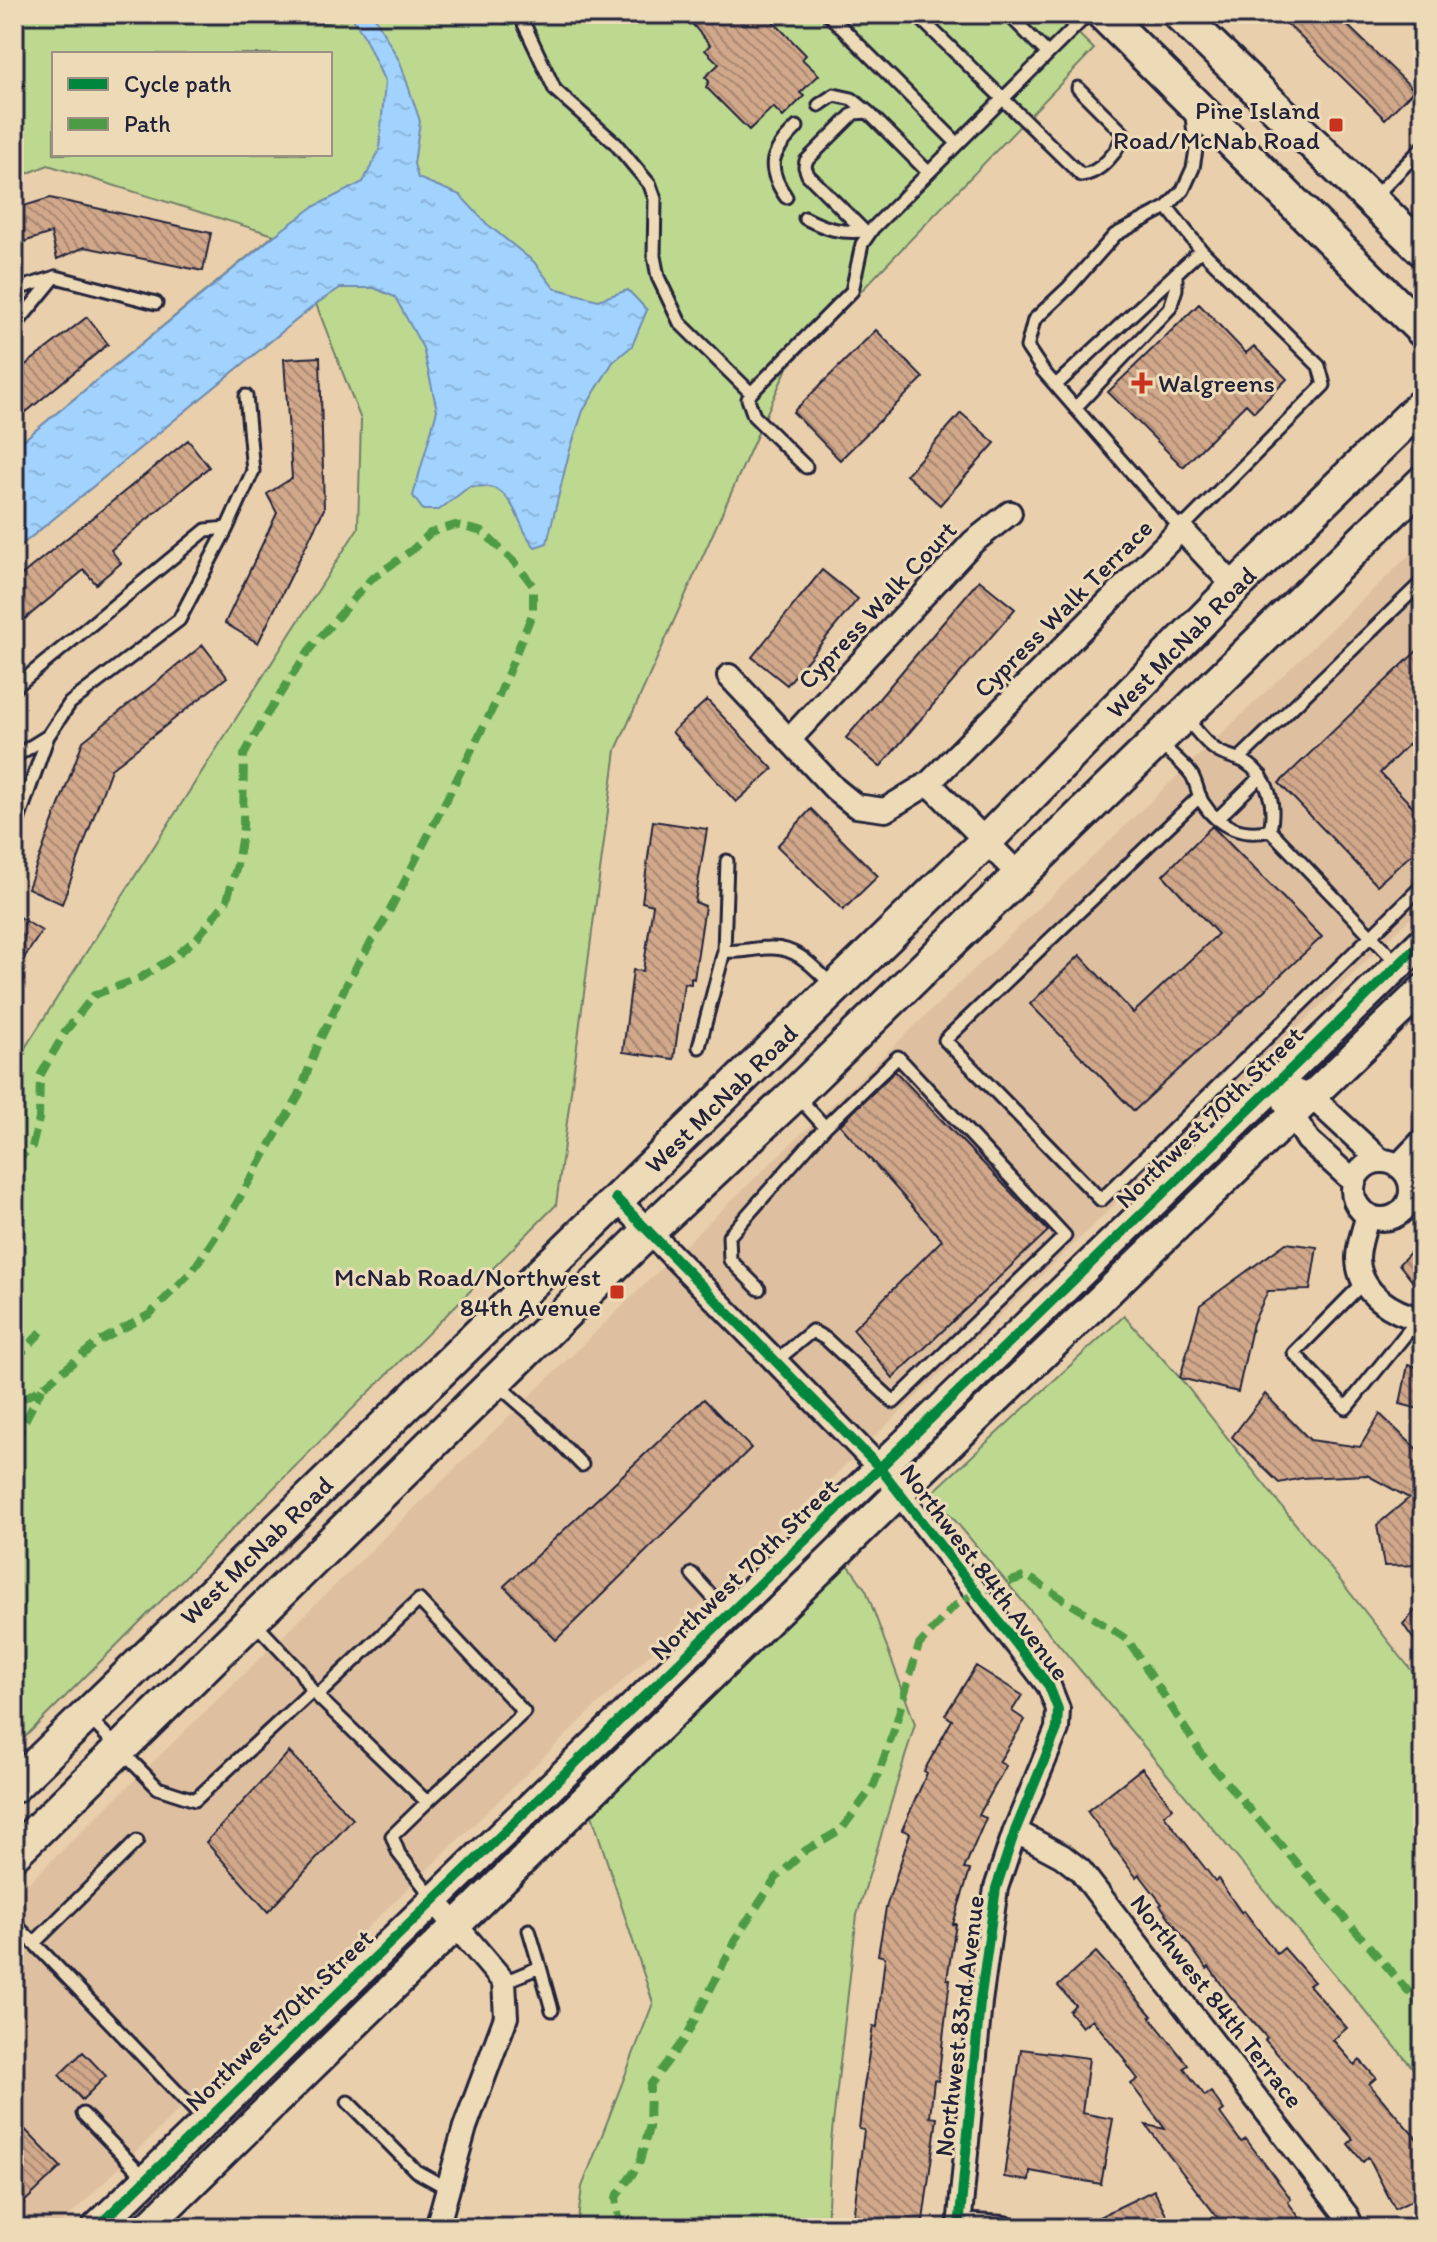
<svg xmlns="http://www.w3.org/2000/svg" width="1437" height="2242" viewBox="0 0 1437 2242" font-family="Itim,sans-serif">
<defs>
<pattern id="water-ripples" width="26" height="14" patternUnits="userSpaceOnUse" patternTransform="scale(2)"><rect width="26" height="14" fill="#a2d3ff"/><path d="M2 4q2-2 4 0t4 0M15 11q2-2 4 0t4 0" fill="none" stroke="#8bb5db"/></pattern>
<pattern id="building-back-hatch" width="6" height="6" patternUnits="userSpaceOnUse" patternTransform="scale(2)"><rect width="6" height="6" fill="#d1a88a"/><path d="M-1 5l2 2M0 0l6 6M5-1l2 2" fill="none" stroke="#a98872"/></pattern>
</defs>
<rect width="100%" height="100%" fill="#e9cfac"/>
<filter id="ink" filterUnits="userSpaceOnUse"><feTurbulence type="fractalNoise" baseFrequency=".0125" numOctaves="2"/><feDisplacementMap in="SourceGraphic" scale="16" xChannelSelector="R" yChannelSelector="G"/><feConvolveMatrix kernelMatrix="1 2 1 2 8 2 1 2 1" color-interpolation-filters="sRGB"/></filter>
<g filter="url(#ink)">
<path fill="#dec0a0" d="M1423,542V906L57,2228H14V1897L710,1221Z"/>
<path fill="#bdd990" stroke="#707e66" stroke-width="2" fill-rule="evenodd" d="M14,14H1058L1094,49L787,368L616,750L556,1205L14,1748V1065L358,528L361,420L316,304L14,551V448L274,235L48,165L14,179ZM54,54H330V154H54Z
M1124,1316L1180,1378L1423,1685V2080L932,1493Z
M847,1563L866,1590L915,1724L857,1915L831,2141L827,2228H577L582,2187L653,2003L592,1815Z"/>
<path fill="url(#water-ripples)" stroke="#6f8cb1" stroke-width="2" d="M350,14H373L400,62L420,121L414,164L418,178L460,195L487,224L534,262L554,288L598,300L628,290L647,310L632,346L613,362L583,411L569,453L547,543L535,547C519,531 518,501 496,489C489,486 477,487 470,486L439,510H423L413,496L437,410L423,348L395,297L374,288H340L316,304L14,551V448L275,235L313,207L363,182L379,151L385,82L364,36Z"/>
<path fill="url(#building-back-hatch)" stroke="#22223b" stroke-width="2" d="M684,14H766L806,55L802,59L819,75L800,93L804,96L783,117L773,107L749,130L706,87L709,81L705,77L719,64L705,50L710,45Z
M1277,14H1336L1414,90L1385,119Z
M50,198L211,233L203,271L85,247L57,259L51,233L14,245V209Z
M1199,304L1246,353L1254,346L1287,379L1254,412L1246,404L1183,467L1108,392Z
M87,317L108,344L14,422V374Z
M876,330L923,378L840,460L793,412Z
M320,357L324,509L258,643L225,623L277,513L267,494L292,478L284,359Z
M961,413L995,443L940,505L906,475Z
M188,440L209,467L111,550L121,563L96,584L84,570L14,628V581Z
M822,570L858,599L787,685L752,657Z
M979,580L1015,609L880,767L846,738Z
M203,645L227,677L111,769L62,904L28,888L83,741Z
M1423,645V730L1380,773L1423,817V844L1377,885L1279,783Z
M707,700L773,769L736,802L672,732Z
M811,809L878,876L843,910L777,846Z
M653,821L707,829L695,902L705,906L694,979L691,978V984L684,983L674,1059L623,1052L633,970L643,971L653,905L642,902Z
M1212,826L1322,937L1134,1111L1030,1004L1080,955L1133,1013L1218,934L1163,875Z
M14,914L42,931L14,973Z
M895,1071L1048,1231L893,1378L853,1329L942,1240L840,1125Z
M1423,1239V1295L1399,1264Z
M1286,1243L1317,1247L1310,1290L1268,1291L1253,1323L1238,1392L1180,1378L1200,1305Z
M1408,1365L1423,1368V1410L1400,1404Z
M1265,1394L1310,1440L1360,1447L1380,1414L1423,1455V1565L1384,1566L1377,1525L1409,1498L1367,1475L1302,1478L1279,1483L1232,1437Z
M704,1399L751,1448L556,1640L504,1586Z
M1423,1602V1653L1403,1624Z
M976,1666L1022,1695L1012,1711L1025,1720L999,1762L1006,1766L979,1815L986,1818L964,1869L970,1870L953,1924H956L947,1979H950L938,2081L934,2080L930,2117L937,2118L922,2228H852L864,2130L859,2129L864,2087L873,2026L877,2027L885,1957L878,1955L886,1908L910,1833L902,1830L927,1773L924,1771L952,1720L945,1715Z
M289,1752L353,1819L268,1912L206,1842Z
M1142,1768L1173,1808L1164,1815L1215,1881L1218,1879L1241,1912L1244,1911L1277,1954L1284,1948L1314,1982L1309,1985L1347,2028L1333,2040L1355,2065L1360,2060L1376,2078L1369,2084L1423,2146V2195L1395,2209L1368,2157L1363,2162L1348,2144L1353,2139L1265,2040L1267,2038L1230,1996L1209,1967L1207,1969L1160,1905L1162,1904L1139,1874L1136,1877L1087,1811Z
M1096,1952L1152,2016L1150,2017L1188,2065L1184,2068L1205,2096L1211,2092L1224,2110L1220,2113L1241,2142L1246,2139L1291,2199L1288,2202L1307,2228H1226L1167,2153L1146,2125L1165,2129L1131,2084L1138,2079L1125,2062H1127L1092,2019L1082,2027L1069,2011L1075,2005L1058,1986Z
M1021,2049L1089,2058L1082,2113L1113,2119L1101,2184L1030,2171L1029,2181L1004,2177Z
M83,2052L106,2076L82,2100L59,2075Z
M14,2118L61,2167L14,2212Z
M1154,2190L1173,2228H1078L1113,2210Z"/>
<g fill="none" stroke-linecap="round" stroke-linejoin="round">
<g stroke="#22223b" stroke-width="17">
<path id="service" d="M527,14L524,24L555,90L615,143L650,185L655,199L654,256L658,277L680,323L751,393
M828,14L957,143
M916,14L1081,175C1100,174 1120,150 1123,133L1078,88
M1008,14L1047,53
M819,105L834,95L852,99L868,112L928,172
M868,112L854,113L806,161L805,167L808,175L868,235
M786,197C764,165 772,152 797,127
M1372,199L1423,147
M1167,207L1201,250L1319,366L1324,385L1181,529L1043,371L1027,347L1034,320L1069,287L1115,235L1167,207L1183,190L1193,168L1196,150L1192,117
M805,218C826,229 841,233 864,231
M14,290L56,277L156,303
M14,327L55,277
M1056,385L1201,250
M1075,408L1170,308L1176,289V273
M806,467L754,416L748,399L751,393L852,291L862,244L873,228L1088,14
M14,688L206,530L227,528L253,471L246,396
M1185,717C1194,727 1204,742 1216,750C1224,756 1236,757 1245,762C1269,777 1276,805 1270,830
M1158,742C1168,752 1182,762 1191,774C1197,782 1197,794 1203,803C1218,827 1244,837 1270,830
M14,757L48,736
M1239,759L1423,581
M1200,796L945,1040L1101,1200L1423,885
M1217,819L1261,776
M1270,830L1399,965
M14,832L48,736L70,703L179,620L227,528
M724,951L727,861
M699,1047L724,951C739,953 754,948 769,948C798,946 815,969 834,987
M1409,1180L1423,1181
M1364,1282L1294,1353L1346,1408L1418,1319
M759,1289L730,1260L729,1236L825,1127L798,1097
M776,1361L812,1331L826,1339L894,1402L1065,1236L898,1057L825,1127
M496,1383L539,1421L582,1465
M692,1574L728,1614
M253,1621L300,1671L312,1691
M317,1696L419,1600L524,1712L427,1802
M88,1717L158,1788L195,1800L312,1691L427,1802L392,1836L399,1854L433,1898
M14,1923L34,1943L137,1841
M529,1930L540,1967
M34,1943L205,2121
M504,1982L540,1967L552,2010
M348,2102L416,2171L447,2188
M83,2114L146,2179"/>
</g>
<g stroke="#22223b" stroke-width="28">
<path id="minor" d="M729,676L835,789L856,806L885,810L929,783L1181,529L1235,587
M789,740L973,542L1010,513
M929,783L1020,876
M1275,1084L1312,1097L1381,1161
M1285,1103L1308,1140L1354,1182
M1353 1190a29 29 0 1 1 58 0a29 29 0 1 1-58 0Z
M1398,1166L1423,1140
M616,1198L880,1468L1049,1686L1058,1709L1057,1729L1015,1831L996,1888L980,2002L959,2228
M1368,1215C1364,1229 1358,1245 1358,1259C1359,1294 1393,1313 1423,1320
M1015,1831L1062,1856L1080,1870L1347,2216L1352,2228
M434,1900L504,1982L506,2017L465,2127L437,2228
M959,2225L1004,2228"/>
</g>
<g stroke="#22223b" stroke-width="34">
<path id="tertiary" d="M96,2228L1423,941
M146,2228L899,1493L1423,989"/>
</g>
<g stroke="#22223b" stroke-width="38">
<g id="secondary">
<path d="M1103,14L1423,331"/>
<path d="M1179,14L1423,250"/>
<path id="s1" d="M14,1786L986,841L1235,587L1423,404"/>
<path d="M14,1853L649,1231L795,1094L1423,482"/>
</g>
</g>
<use href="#service" stroke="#eddab7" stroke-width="11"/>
<use href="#minor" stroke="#eddab7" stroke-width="22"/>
<use href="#tertiary" stroke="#eddab7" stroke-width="28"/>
<use href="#secondary" stroke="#eddab7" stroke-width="32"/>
<path stroke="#4d9b45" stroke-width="8" stroke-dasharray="16 8" stroke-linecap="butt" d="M267,14C295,23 325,21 354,14
M453,14L514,22
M14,1163L32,1147L39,1119L40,1076L65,1032L94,995L140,978L174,957L197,938L227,900L237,865L243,827L244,755L262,722L309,650L370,580L412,550L430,533L455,525L483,532L518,566L533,586V612L497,700L386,918L351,975L317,1046L299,1095L231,1213L193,1270L150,1314L98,1342L42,1388L14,1404
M14,1361L44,1329
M14,1442L42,1388
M620,2228L616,2197L639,2165L649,2128L650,2085L686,2037L741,1930L776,1878L806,1850L842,1829L874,1785L894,1730L919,1645L953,1607L976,1592L1027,1576L1128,1640L1203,1756L1423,2008"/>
<g stroke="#eddab7" stroke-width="15">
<path id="cycleway" d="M616,1198L880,1468L1049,1686L1058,1709L1057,1729L1015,1831L996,1888L980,2002L959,2228
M96,2228L1423,941"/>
</g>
<use href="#cycleway" stroke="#00873e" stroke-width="10"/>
</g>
</g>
<g fill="#c8321e" stroke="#eddab7" stroke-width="3">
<rect x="1328" y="117" width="16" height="16" rx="4"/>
<path d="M1138 371h8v8h8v8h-8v8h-8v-8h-8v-8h8z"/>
<rect x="609" y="1284" width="16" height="16" rx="4"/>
</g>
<g text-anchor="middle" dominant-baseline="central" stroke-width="6" stroke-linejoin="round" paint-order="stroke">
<g font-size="26" fill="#22223b" stroke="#eddab7" text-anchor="end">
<text x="1320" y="110">Pine Island<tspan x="1320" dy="30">Road/McNab Road</tspan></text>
<text x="1158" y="383" text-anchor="start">Walgreens</text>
<text x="601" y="1277">McNab Road/Northwest<tspan x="601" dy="30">84th Avenue</tspan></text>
</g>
<g font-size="26" fill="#22223b" stroke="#eddab7">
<text transform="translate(877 605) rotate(-47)">Cypress Walk Court</text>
<text transform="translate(1063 608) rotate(-45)">Cypress Walk Terrace</text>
<text stroke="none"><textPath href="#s1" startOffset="1634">West McNab Road</textPath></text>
<text stroke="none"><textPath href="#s1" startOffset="986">West McNab Road</textPath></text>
<text transform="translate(1209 1117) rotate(-44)">Northwest 70th Street</text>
<text stroke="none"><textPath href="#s1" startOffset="338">West McNab Road</textPath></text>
<text transform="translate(744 1569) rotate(-44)">Northwest 70th Street</text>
<text transform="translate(985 1572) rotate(53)">Northwest 84th Avenue</text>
<text transform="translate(1217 2001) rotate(52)">Northwest 84th Terrace</text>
<text transform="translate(279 2020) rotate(-44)">Northwest 70th Street</text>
<text transform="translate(959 2026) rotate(-83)">Northwest 83rd Avenue</text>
</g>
</g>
<rect width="1437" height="2242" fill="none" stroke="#eddab7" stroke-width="48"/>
<rect x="24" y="24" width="1389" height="2194" fill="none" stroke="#22223b" stroke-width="3" filter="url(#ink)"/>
<rect x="52" y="52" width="280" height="104" fill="#eddab7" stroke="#9c9085" stroke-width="2"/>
<rect x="68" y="78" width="40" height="12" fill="#00873e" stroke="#9c9085" stroke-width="2"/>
<text x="124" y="92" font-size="24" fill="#22223b">Cycle path</text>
<rect x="68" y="118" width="40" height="12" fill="#4d9b45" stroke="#9c9085" stroke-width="2"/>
<text x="124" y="132" font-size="24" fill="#22223b">Path</text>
</svg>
